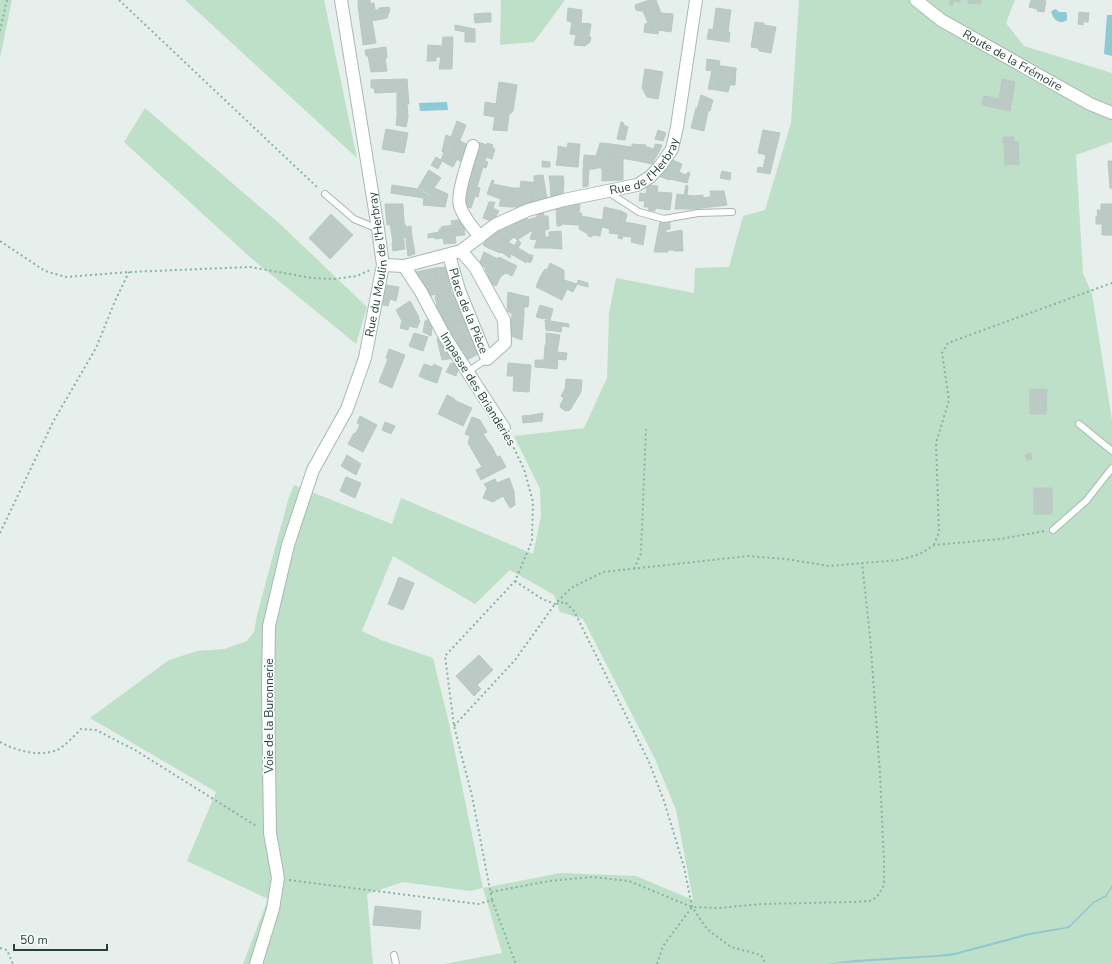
<svg xmlns="http://www.w3.org/2000/svg" width="1112" height="964" viewBox="0 0 1112 964" font-family="'Nunito Sans',sans-serif">
<rect width="100%" height="100%" fill="#e6efeb"/>
<path fill="#bfe0c8" fill-rule="evenodd" d="M0,0H12L0,58Z
M185,0H324L357,158Z
M501,0H565L534,42L500,45Z
M799,0H1015L1006,23L1024,46L1112,73V142L1076,155L1083,273L1092,294L1112,420V964H444L502,953L483,888L470,891L403,882L367,894L373,964H243L268,899L187,861L216,792L90,718L169,660L197,651L224,649L247,641L254,632L257,615L288,500L294,485L392,524L401,498L533,554L541,516L540,489L514,436L584,428L607,378L609,313L616,278L694,293L695,268L729,267L743,216L765,210L791,123ZM393,556L475,604L510,570L554,595L560,612L583,619L655,759L676,810L693,900L636,876L560,873L483,888L449,723L433,658L381,640L362,631Z
M145,108L280,224L367,307L356,344L251,258L124,142Z"/>
<path fill="#8ec9d4" d="M1056,9L1059,12H1066L1067,14V20C1059,25 1054,20 1051,12L1053,10Z
M1107,15H1112V56L1104,54Z
M447,102L448,110L420,111L419,103Z
M1112,885V888L1106,897L1094,903L1069,928L1030,935L951,956L826,964L855,960L938,955L954,953L1029,933L1066,927L1070,925L1093,902L1106,895Z"/>
<path fill="#bbcac4" stroke="#b8c9c2" d="M358,0H370V4L358,5Z
M649,0H653L659,16L673,17L671,32L659,30L658,34L650,33L652,24L648,23L643,11H640L636,10L635,5Z
M653,0H656L661,13L673,14V17L659,16Z
M950,0H960V2L953,1V5H950Z
M968,0H981V4L968,3Z
M1031,0H1040L1038,9L1029,7Z
M1040,0L1046,1L1044,12L1037,11Z
M374,3L375,10H379V8L389,7L390,10L387,18L372,21L376,43L363,45L358,5Z
M568,8L582,10L581,23L591,24L589,37H591L590,42L585,46L574,45L576,35L570,34L572,22L567,21Z
M716,8L731,10L728,32H730L729,42L707,39L709,29L713,30Z
M1079,12L1089,13L1088,22H1083V25L1078,24Z
M485,13L486,22L475,23L474,14Z
M485,13H491V22H486Z
M755,22L762,23L757,48L751,47Z
M648,23L652,24L650,33L644,32L645,24Z
M762,23H764V25L776,27L771,53L759,51V49L757,48Z
M455,25L465,27V32L455,30Z
M465,27L475,29V42H465Z
M443,37H453L452,69H439L441,57H436V61H427L428,45L442,46Z
M386,47L387,58H385L387,71L371,72L368,56H366L365,50Z
M707,59L720,61L719,66H722L717,90L708,89L712,71L706,70Z
M722,66L736,68L733,85H730L728,92L717,90Z
M736,68L735,85H733Z
M645,69L663,72L658,99L647,97L642,88Z
M407,79L409,104H407L408,117L406,127L396,125L397,117V92L375,93L374,88H371V80Z
M1002,79L1015,82L1010,111L982,105L984,96L999,99Z
M499,82L517,85L513,111L509,115L507,131L493,130L495,117L484,115L485,102L496,104Z
M701,95L713,100L710,111H708L704,131L691,128L696,108L697,109Z
M457,121L466,125L460,140L451,137Z
M621,122L624,123L623,125L628,127L625,140L617,139Z
M386,129L408,133L404,153L382,149Z
M658,130L666,133L663,141L655,139Z
M763,130L780,133L770,174L757,172L758,167L763,168L766,155L758,153Z
M446,135L457,139L452,157L457,159L453,167L442,161L438,169L431,165L436,157L441,160L444,153L442,151Z
M1003,137H1014V142H1018L1019,164L1005,165L1004,143H1003Z
M457,139L468,145L464,163L452,157Z
M478,142L487,145V143L493,145L492,147L495,149L492,159L474,153Z
M568,143L578,144L577,156L558,154V146L567,148Z
M600,143L611,144L609,156V170H602V168H596V156Z
M578,144H580L578,167H576Z
M611,144L632,147V144L646,145V147L638,161L609,156Z
M655,144L662,145L660,150L654,149Z
M646,147L660,150L652,164L638,161Z
M474,153L486,157L485,161L488,162L486,168L483,167L477,187L480,188L478,197L466,193L468,183L467,180Z
M558,154L577,156L576,167L556,165Z
M584,155L596,156V165H587V171H583Z
M609,156L623,158V170H609Z
M670,159L682,164L679,172L686,175L688,172L690,173L687,183L670,179L669,180L659,176Z
M542,161L550,162V167H542Z
M1108,161H1112V188H1110Z
M587,165H596V169H587Z
M587,169H589L588,186L583,187V171H587Z
M429,170L441,178L434,188L441,191L435,199L431,196V195L418,188Z
M602,170H623V180L602,181Z
M722,171L731,173L730,180L720,178Z
M543,175L547,199L533,203L532,190H535L534,176Z
M549,176H563L564,183H550Z
M492,180L494,181L493,184L513,188L511,207L499,206L501,199L487,194Z
M521,181L528,182L527,188H522L523,207H511L513,188H520Z
M528,182H534L535,190H532L533,203L523,207L522,188H527Z
M550,183H564L563,194L551,198Z
M392,185L418,189L435,199L441,191L448,194L445,207L423,205L424,198L391,193Z
M647,185L658,186L657,192L672,193L670,210L655,208V211L648,210L649,207H644L645,201H639L640,193L646,194Z
M686,185L688,186L687,195H684Z
M710,191H716V196L711,197Z
M716,191H724L727,205L694,209V196L703,195V198L716,196Z
M466,193L475,196L471,208L463,205Z
M677,194L684,195L682,209H675Z
M684,195L694,196V209H682Z
M563,201L580,203L579,213H582L579,225L563,224Z
M489,202H495L493,208L499,211L493,222L483,218Z
M385,204H403L404,222L387,225Z
M563,204V224L560,226H557L556,206Z
M1101,204H1112V235H1102V224H1096V216H1098L1097,210H1101Z
M604,207L621,211L618,234L609,233L610,229L602,227Z
M537,210H543L544,216H548L549,229L545,230V237H550V248H534L537,240Z
M621,211L627,214L625,222L646,226L643,245L631,242L632,237L623,236L622,239L618,238Z
M331,214L353,235L330,259L309,238Z
M581,216L603,220L600,236L592,235V237L588,236V234L579,229Z
M526,217L528,220L537,217V240L530,239L533,230L525,235L514,223Z
M463,219L464,228L439,232V229H442L441,227L452,225L451,221Z
M404,222L406,227L411,226L412,237L406,241V237L403,238L404,242L393,243L390,224Z
M660,222H670V229L666,230V233L682,230L683,251H674V250H668V252H654Z
M514,223L525,235L517,240L504,228Z
M498,227L501,231L504,228L514,237L508,242L492,232Z
M464,228L465,235L455,236L456,243L444,244L443,238L435,239V237L428,238V234Z
M561,231L562,249L550,248L549,232Z
M492,232L530,255L528,258L532,260L530,263L527,261L526,263L511,254L510,258L501,252L500,253L491,249H490L483,245Z
M412,237L415,254L408,256L406,241Z
M518,240L521,243L518,248L514,246Z
M404,242L405,249L393,251L392,243Z
M484,252L498,259L499,257L501,258L494,273L501,276L496,286L484,281L488,273L485,271L486,268L479,264Z
M530,255H533L532,260L528,258Z
M501,258L517,266L512,276L506,273L501,276L494,273Z
M550,263L564,270V280L561,287L540,277L545,269L547,270Z
M448,267L449,279L438,282L435,268Z
M435,268L438,282L421,286L416,272Z
M540,277L561,287L564,280L577,284L573,292L567,289L562,300L536,287Z
M449,279L451,292L426,296L421,286Z
M578,280L588,283V287L577,284Z
M386,285L399,287L396,301L390,299L388,306L383,305Z
M451,292L456,300L443,304L439,296L436,297V295Z
M508,292L512,293L510,312L507,311Z
M512,293L529,297L528,307H524V314L510,313Z
M439,296L443,304L437,305L435,297Z
M456,300L460,310L437,317L432,307Z
M410,301L419,317L418,318L420,321L417,328L409,326L408,330L400,328L402,321L396,310Z
M540,305L546,307L543,319L536,317Z
M546,307L553,309L550,320L544,318Z
M460,310L464,320L451,325L447,314Z
M512,313L524,314L522,340L511,336Z
M447,314L451,325L443,328L437,317Z
M431,318L435,325L432,328L431,336L423,332L425,321Z
M464,320L471,337L453,345L443,328Z
M545,320L563,323L562,326L555,325V331L546,330Z
M563,323L569,324V327L562,326Z
M555,325L562,326L561,332L555,331Z
M414,333L428,337L423,351L409,346Z
M546,333L560,335L557,352L567,353L566,360L557,359V361L544,360L545,345H546Z
M443,337L454,358L442,360L437,339Z
M471,337L478,354L465,361L453,345Z
M389,349L405,355L392,388L379,382L388,359L386,358Z
M535,360H547V368L535,367Z
M547,360L558,361L557,369L547,368Z
M451,363L457,365L459,368L456,376L446,372Z
M508,363L531,365L529,392L513,391L514,376H507Z
M424,364L430,366L425,379L419,376Z
M434,364L442,368L437,383L425,379L430,366L432,367Z
M566,379L582,380L581,392L570,410L566,411L561,408L560,405L564,398L561,396L565,389Z
M1030,389H1047L1046,414H1030Z
M447,395L455,399L454,400L472,408L463,426L438,414Z
M543,413L542,421L533,422L532,415Z
M532,415L533,422L523,423L522,416Z
M360,416L377,425L363,452L348,444L354,433L355,434L360,425L357,423Z
M472,417L480,420L487,432L483,434L492,447L475,455L468,443L470,436L465,434Z
M385,422L395,426L391,434L382,430Z
M492,447L497,457L500,456L506,467L481,480L476,470L482,467L475,455Z
M1031,453L1032,459L1027,460L1025,455Z
M347,455L361,464L356,475L341,466Z
M346,477L361,483L355,498L340,491Z
M509,478L514,491L515,505L510,508L503,496L493,502L483,498L487,488L484,484L495,479L497,483Z
M1034,488H1052V514H1034Z
M399,577L414,583L410,593L395,587Z
M395,587L410,593L403,610L388,604Z
M479,655L493,670L477,685L481,689L474,696L456,676Z
M375,906L421,911L420,929L373,925Z"/>
<g fill="none" stroke-linecap="round" stroke-linejoin="round">
<g stroke="#a8b8b2" stroke-width="8">
<path id="service" d="M608,192L639,212L664,219L698,213L732,212
M325,194L354,219L378,229
M467,372L487,359
M1079,424L1112,451
M1053,530L1086,501L1112,468
M394,955L396,964"/>
</g>
<g stroke="#a8b8b2" stroke-width="14">
<g id="minor">
<path d="M473,146C469,159 456,195 460,206C463,217 473,228 480,237"/>
<path id="s1" d="M449,255L459,290L487,359L505,343L504,320L475,267L461,251"/>
<path id="s2" d="M383,265L404,266L461,251L495,225L528,210L564,200L637,185L650,177L661,165L672,149L677,127L696,0"/>
<path d="M404,266L421,292L445,337L504,428"/>
<path id="s3" d="M256,964L273,909L278,878L270,833L268,685L269,626L288,545L313,470L347,409L365,358L383,265L378,229L341,0"/>
</g>
</g>
<g stroke="#a8b8b2" stroke-width="14">
<g id="tertiary">
<path id="s4" d="M916,0L941,20L1090,104L1112,113"/>
</g>
</g>
<path stroke="#86b3a5" stroke-width="2" stroke-dasharray="2 3" stroke-linecap="butt" d="M119,0L319,189
M0,31L7,0
M0,241L45,271L66,277L129,272L250,267L312,278L334,279L357,276L370,270
M0,533L53,422L96,348L115,301L129,272
M934,545L939,532L936,443L949,400L942,353L948,343L1112,283
M634,569L641,553L646,429
M515,581L542,599L555,604L571,588L603,572L748,556L786,559L829,566L899,560L920,554L934,545L1000,539L1045,531
M454,726L515,660L555,604L565,602L574,611L649,762L664,801L684,867L692,907L707,929L731,947L761,955L766,964
M0,742C17,751 39,757 57,750C64,747 75,735 81,729L96,730L135,750L258,827
M289,880L478,904L492,900L516,964
M491,892L549,881L592,877L629,881L692,907L719,908L761,904L853,902L870,901L877,897L884,885V862L880,773L870,636L862,563
M492,900L472,796L454,726L445,656L515,581L532,541L533,502L524,469L509,438
M0,948L7,950L13,964
M657,964L663,946L692,907"/>
<use href="#service" stroke="#fff" stroke-width="6"/>
<use href="#minor" stroke="#fff" stroke-width="12"/>
<use href="#tertiary" stroke="#fff" stroke-width="12"/>
</g>
<g text-anchor="middle" dominant-baseline="central" stroke-width="3.5" stroke-linejoin="round" paint-order="stroke">
<g font-size="12" fill="#24423a" stroke="#f7fbf9">
<text stroke="none"><textPath href="#s4" startOffset="114">Route de la Frémoire</textPath></text>
<text stroke="none"><textPath href="#s2" startOffset="288">Rue de l'Herbray</textPath></text>
<text stroke="none"><textPath href="#s3" startOffset="723">Rue du Moulin de l'Herbray</textPath></text>
<text stroke="none"><textPath href="#s1" startOffset="59">Place de la Pièce</textPath></text>
<text transform="translate(478 389) rotate(58)">Impasse des Brianderies</text>
<text transform="translate(269 716) rotate(-90)">Voie de la Buronnerie</text>
</g>
</g>
<path d="M14 944v6h93v-6" fill="none" stroke="#24423a" stroke-width="2"/>
<text x="20" y="944" font-size="12" fill="#24423a" stroke="#f7fbf9" stroke-width="3" paint-order="stroke">50 m</text>
</svg>
